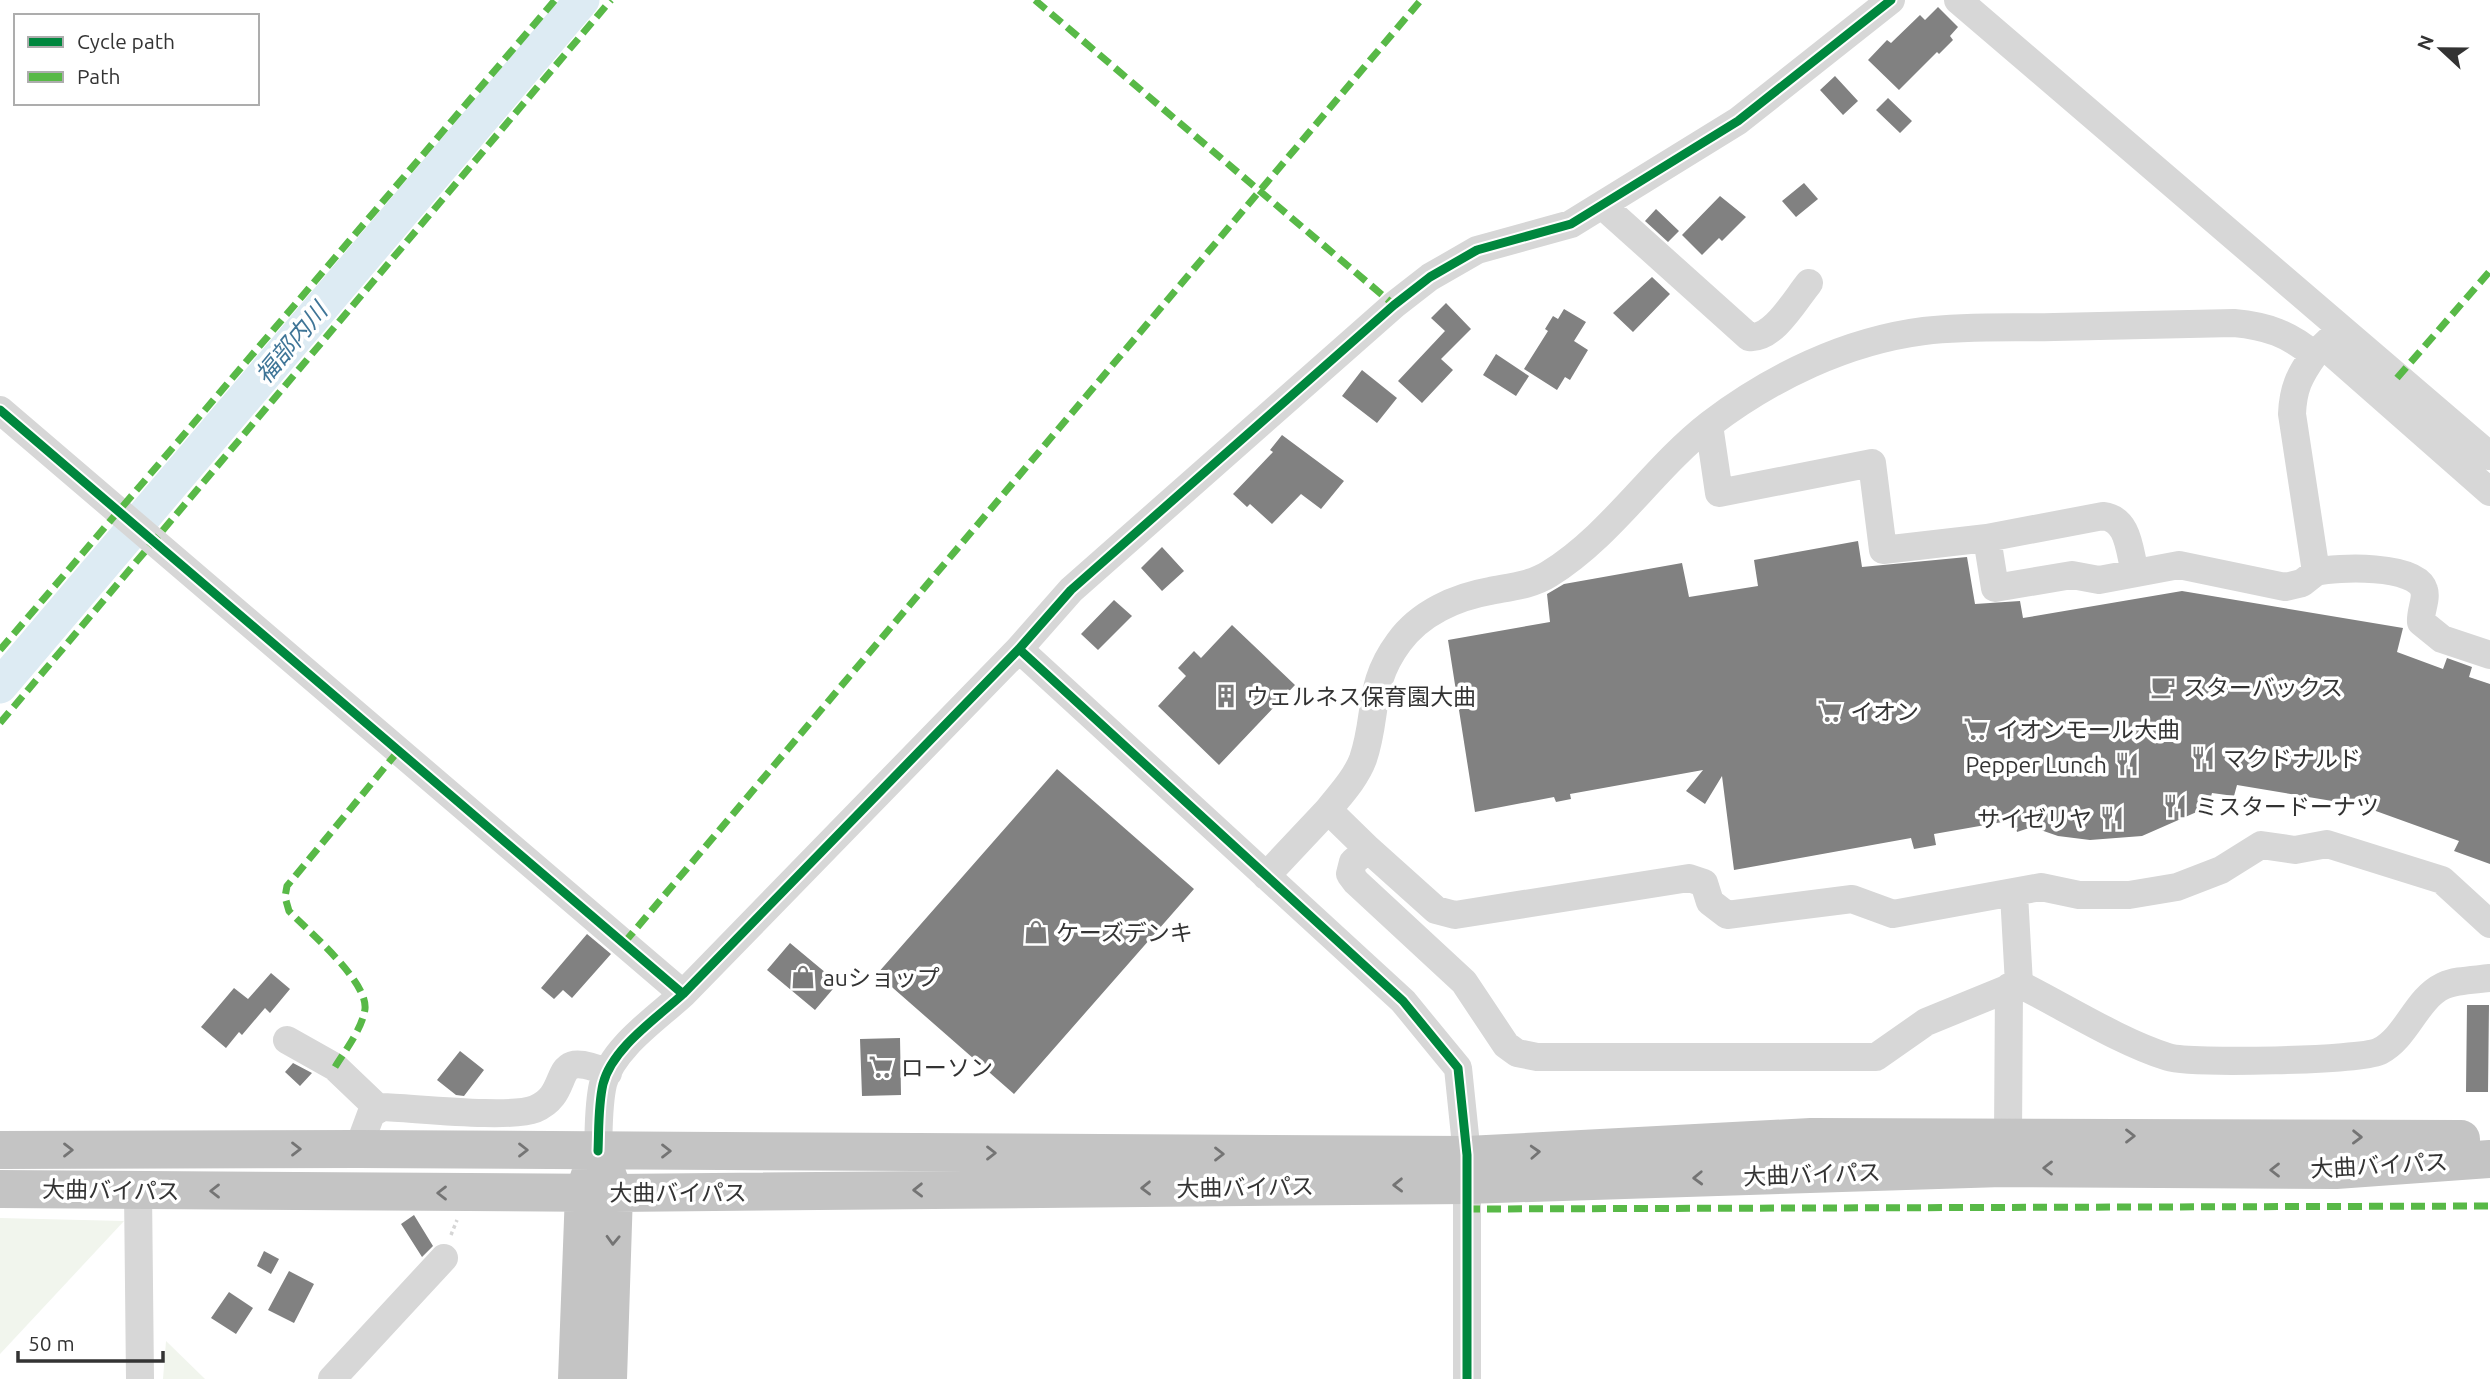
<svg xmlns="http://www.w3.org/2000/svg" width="2490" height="1379" viewBox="0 0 2490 1379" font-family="Ubuntu,'Noto Sans JP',sans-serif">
<rect width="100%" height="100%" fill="#fff"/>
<path fill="#f1f5ed" d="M0,1218L124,1221L0,1354Z
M166,1341L205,1379H163Z"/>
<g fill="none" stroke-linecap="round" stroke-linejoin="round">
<path stroke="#ddebf3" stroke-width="35" d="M0,686L582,0"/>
</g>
<path fill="#818181" d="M1938,7L1958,27L1950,36L1953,40L1939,54L1937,52L1899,90L1868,60L1887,40L1891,43L1920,15L1925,20Z
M1835,76L1858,101L1843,115L1820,90Z
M1888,98L1912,121L1900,133L1876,110Z
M1804,183L1818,199L1796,217L1782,201Z
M1720,196L1746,217L1722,241L1719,238L1702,255L1682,235Z
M1656,209L1679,231L1668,242L1645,221Z
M1652,277L1670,294L1633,332L1613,313Z
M1446,303L1471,329L1441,359L1453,370L1422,403L1398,381L1445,331L1431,318Z
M1564,309L1586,322L1574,341L1588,350L1570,380L1565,377L1557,390L1524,369L1548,331L1545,329L1553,316L1558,319Z
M1496,354L1529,376L1516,396L1483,375Z
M1362,370L1397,398L1377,423L1342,396Z
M1282,435L1344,481L1321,509L1301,494L1272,524L1250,504L1247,507L1233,494L1273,452L1270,450Z
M1858,541L1862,567L1967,557L1975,604L2020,601L2023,618L2182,591L2403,628L2397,652L2443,669L2447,658L2472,667L2469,677L2490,684V864L2454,851L2459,841L2362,806L2237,785L2234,796L2212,793L2208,807L2142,836L2090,840L2058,836L2032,827L2017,832L2014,820L1934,834L1936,845L1914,849L1911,838L1734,870L1722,776L1705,804L1686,791L1703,770L1570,794L1571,799L1556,802L1554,797L1475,812L1448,640L1550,622L1547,594L1564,584L1682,563L1689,597L1758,586L1754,560Z
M1162,547L1184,571L1162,591L1141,568Z
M1114,600L1132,616L1098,650L1081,634Z
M1232,625L1295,685L1219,765L1158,706L1186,676L1178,668L1194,651L1201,658Z
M1057,769L1194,889L1014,1094L877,974Z
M587,934L611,954L572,998L563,990L554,999L541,988Z
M790,943L838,983L815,1010L767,970Z
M271,973L290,989L270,1013L265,1008L242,1035L239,1032L226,1048L201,1027L234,988L248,999Z
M2467,1005H2489L2488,1092H2466Z
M900,1038L901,1095L862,1096L860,1039Z
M460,1051L484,1070L464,1096L456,1095L437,1080Z
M293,1063L312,1073L300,1086L285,1072Z
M414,1215L433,1246L422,1257L401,1224Z
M264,1251L279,1259L271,1274L257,1266Z
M289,1271L314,1284L294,1323L268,1310Z
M229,1292L253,1308L236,1334L211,1318Z"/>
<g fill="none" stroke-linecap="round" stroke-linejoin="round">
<path stroke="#d6d6d6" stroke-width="3.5" stroke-dasharray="3.5 3.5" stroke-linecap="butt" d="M451,1235L457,1220"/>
<path stroke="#d7d7d7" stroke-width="28" d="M1958,0L2490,456
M1602,205L1749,337C1773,340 1795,300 1809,283
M2324,346L2490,492
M0,410L683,994
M1709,425L1719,493L1872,463L1883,550L1987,538
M2135,572C2129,550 2129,519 2103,516L1987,538L1995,588L2072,575L2099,580L2179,565L2285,587L2302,583L2316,572L2292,414C2293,389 2299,376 2314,355
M2316,572C2336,567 2417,564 2424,590C2427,599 2420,612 2421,622L2442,639L2490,655
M1019,649L1403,1001L1458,1068L1467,1155V1379
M1328,810C1340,795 1356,778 1363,759C1378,715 1367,685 1399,642C1420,613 1456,597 1490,591C1510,587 1532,585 1549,574C1612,535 1652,469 1710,424C1772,377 1846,341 1924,331C1967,326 2011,328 2054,327C2114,326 2174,324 2234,323C2267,326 2289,334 2314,355L2340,330
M1368,849L1436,910L1455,915L1689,878L1704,883L1710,902L1727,915L1852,899L1893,914L2041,887L2079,895H2129L2177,887L2221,870L2261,845L2295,850L2327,844L2442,880L2490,924
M1266,876L1328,810L1368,849L1353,862L1350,874L1356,882L1464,982L1506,1045L1517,1053L1537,1057H1876L1926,1022L2019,984L2014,894
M2019,984C2065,1007 2120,1042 2168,1057C2189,1064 2362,1061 2380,1051C2407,1037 2416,999 2443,986C2456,980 2475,980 2490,978
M287,1040L335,1067L379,1109
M2008,1137L2009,987
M358,1149L371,1114L382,1107C414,1108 510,1119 535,1109C576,1092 545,1045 608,1073
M598,1151C599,1129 598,1106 603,1084C612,1048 657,1018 683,994L1019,649L1071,590L1394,305L1430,277L1477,250L1571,224L1738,121L1891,0
M138,1191L140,1379
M332,1379L444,1258"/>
<path stroke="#c4c4c4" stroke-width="38" d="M0,1150L358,1149L1467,1155L1811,1137L2461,1139
M605,1169L614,1193L608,1379
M0,1189L614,1193L1466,1185L2002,1168L2336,1170L2490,1159
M577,1379L584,1193L592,1169"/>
<path stroke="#58b947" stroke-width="7" stroke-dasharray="14 7" stroke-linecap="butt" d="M1035,0L1394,305
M2397,378L2490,271
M0,650L555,0
M0,723L611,0
M624,943L1421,0
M335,1067C346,1049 362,1029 365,1009C368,981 308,931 289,911L285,897L287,886L399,750
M1466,1209L2490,1206"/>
<g stroke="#fff" stroke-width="13">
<path id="cycleway" d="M0,410L683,994
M1019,649L1403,1001L1458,1068L1467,1155V1379
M598,1151C599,1129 598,1106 603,1084C612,1048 657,1018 683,994L1019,649L1071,590L1394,305L1430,277L1477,250L1571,224L1738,121L1891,0"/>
</g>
<use href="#cycleway" stroke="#00873e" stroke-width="9"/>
</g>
<defs><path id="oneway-chevron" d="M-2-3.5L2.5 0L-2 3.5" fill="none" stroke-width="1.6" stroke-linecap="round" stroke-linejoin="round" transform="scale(1.75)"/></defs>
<g stroke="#747474">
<use href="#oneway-chevron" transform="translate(2130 1136)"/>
<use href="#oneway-chevron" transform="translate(2357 1137) rotate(1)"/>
<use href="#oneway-chevron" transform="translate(296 1149)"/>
<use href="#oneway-chevron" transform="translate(68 1150)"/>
<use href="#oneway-chevron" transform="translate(523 1150)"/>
<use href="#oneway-chevron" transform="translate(666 1151)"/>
<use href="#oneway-chevron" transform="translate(1535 1152) rotate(-3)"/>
<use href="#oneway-chevron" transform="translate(991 1153)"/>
<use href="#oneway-chevron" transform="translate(1219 1154)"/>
<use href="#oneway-chevron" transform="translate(2048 1168) rotate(-180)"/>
<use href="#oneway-chevron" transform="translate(2275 1170) rotate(-180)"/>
<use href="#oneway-chevron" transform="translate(1698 1178) rotate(178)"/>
<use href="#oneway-chevron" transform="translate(1398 1185) rotate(179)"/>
<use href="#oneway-chevron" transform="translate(1146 1188) rotate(179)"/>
<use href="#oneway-chevron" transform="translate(918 1190) rotate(179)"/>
<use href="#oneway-chevron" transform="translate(215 1191) rotate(-180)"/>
<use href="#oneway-chevron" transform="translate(442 1193) rotate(-180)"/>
<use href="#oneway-chevron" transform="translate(613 1240) rotate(92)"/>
</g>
<defs>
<g id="cafe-bare" transform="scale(1.89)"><path d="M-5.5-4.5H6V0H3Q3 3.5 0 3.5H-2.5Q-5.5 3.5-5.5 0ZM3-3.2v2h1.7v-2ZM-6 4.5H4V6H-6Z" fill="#7a7a7a" stroke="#fff" stroke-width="2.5" paint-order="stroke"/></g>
<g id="building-bare" transform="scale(1.89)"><path d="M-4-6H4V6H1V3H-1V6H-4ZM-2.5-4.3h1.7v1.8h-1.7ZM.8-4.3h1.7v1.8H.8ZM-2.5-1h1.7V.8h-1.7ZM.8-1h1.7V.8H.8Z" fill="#7a7a7a" stroke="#fff" stroke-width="2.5" paint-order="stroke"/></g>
<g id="supermarket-bare" transform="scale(1.89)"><path d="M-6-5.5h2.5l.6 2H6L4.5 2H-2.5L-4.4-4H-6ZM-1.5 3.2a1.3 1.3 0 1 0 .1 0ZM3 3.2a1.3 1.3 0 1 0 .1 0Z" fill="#7a7a7a" stroke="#fff" stroke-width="2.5" paint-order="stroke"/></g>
<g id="restaurant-bare" transform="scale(1.89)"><path d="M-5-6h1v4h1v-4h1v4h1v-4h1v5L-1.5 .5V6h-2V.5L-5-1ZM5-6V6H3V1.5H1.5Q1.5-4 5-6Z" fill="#7a7a7a" stroke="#fff" stroke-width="2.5" paint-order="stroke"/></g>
<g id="shop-bare" transform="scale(1.89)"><path d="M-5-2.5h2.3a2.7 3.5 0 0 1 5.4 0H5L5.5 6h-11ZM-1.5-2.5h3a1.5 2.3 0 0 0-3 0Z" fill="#7a7a7a" stroke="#fff" stroke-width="2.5" paint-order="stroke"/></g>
</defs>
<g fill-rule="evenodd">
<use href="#cafe-bare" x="2163" y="687"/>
<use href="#building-bare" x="1226" y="696"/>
<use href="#supermarket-bare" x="1830" y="711"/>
<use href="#supermarket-bare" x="1976" y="729"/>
<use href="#restaurant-bare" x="2203" y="758"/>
<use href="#restaurant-bare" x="2127" y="764"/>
<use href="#restaurant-bare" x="2175" y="806"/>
<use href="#restaurant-bare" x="2112" y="818"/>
<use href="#shop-bare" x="1036" y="932"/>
<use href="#shop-bare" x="803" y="977"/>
<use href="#supermarket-bare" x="881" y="1067"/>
</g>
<g text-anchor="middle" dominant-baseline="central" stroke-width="7" stroke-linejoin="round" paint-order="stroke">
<g font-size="23" fill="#333" stroke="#fff" text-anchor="start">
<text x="2183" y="687">スターバックス</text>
<text x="1246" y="696">ウェルネス保育園大曲</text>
<text x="1850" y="711">イオン</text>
<text x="1996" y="729">イオンモール大曲</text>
<text x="2223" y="758">マクドナルド</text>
<text x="2107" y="764" text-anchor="end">Pepper Lunch</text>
<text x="2195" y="806">ミスタードーナツ</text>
<text x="2092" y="818" text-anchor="end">サイゼリヤ</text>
<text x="1056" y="932">ケーズデンキ</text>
<text x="823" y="977">auショップ</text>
<text x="901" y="1067">ローソン</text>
</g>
<g font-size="23" fill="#333" stroke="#fff">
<text transform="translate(2379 1165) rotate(-3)">大曲バイパス</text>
<text transform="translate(1812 1174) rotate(-2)">大曲バイパス</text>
<text transform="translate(1245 1187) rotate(-1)">大曲バイパス</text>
<text transform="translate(111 1190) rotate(1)">大曲バイパス</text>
<text x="678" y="1192">大曲バイパス</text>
</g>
<g font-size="24" font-style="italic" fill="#3f7597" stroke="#fff">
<text transform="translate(291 343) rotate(-50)">福部内川</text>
</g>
</g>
<rect x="14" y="14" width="245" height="91" fill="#ffffff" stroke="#adadad" stroke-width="2"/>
<rect x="28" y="37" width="35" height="10" fill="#00873e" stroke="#adadad" stroke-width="2"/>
<text x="77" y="49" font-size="21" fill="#333333">Cycle path</text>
<rect x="28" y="72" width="35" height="10" fill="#58b947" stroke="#adadad" stroke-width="2"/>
<text x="77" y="84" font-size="21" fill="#333333">Path</text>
<g transform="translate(2441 49) rotate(292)" stroke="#ffffff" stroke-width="5" paint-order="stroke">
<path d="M0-5L12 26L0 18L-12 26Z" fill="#333333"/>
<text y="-10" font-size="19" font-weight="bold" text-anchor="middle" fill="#333333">N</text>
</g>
<path d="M18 1351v10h145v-10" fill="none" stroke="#333333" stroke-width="3.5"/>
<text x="28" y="1351" font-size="21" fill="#333333" stroke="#ffffff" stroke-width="5" paint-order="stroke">50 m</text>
</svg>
